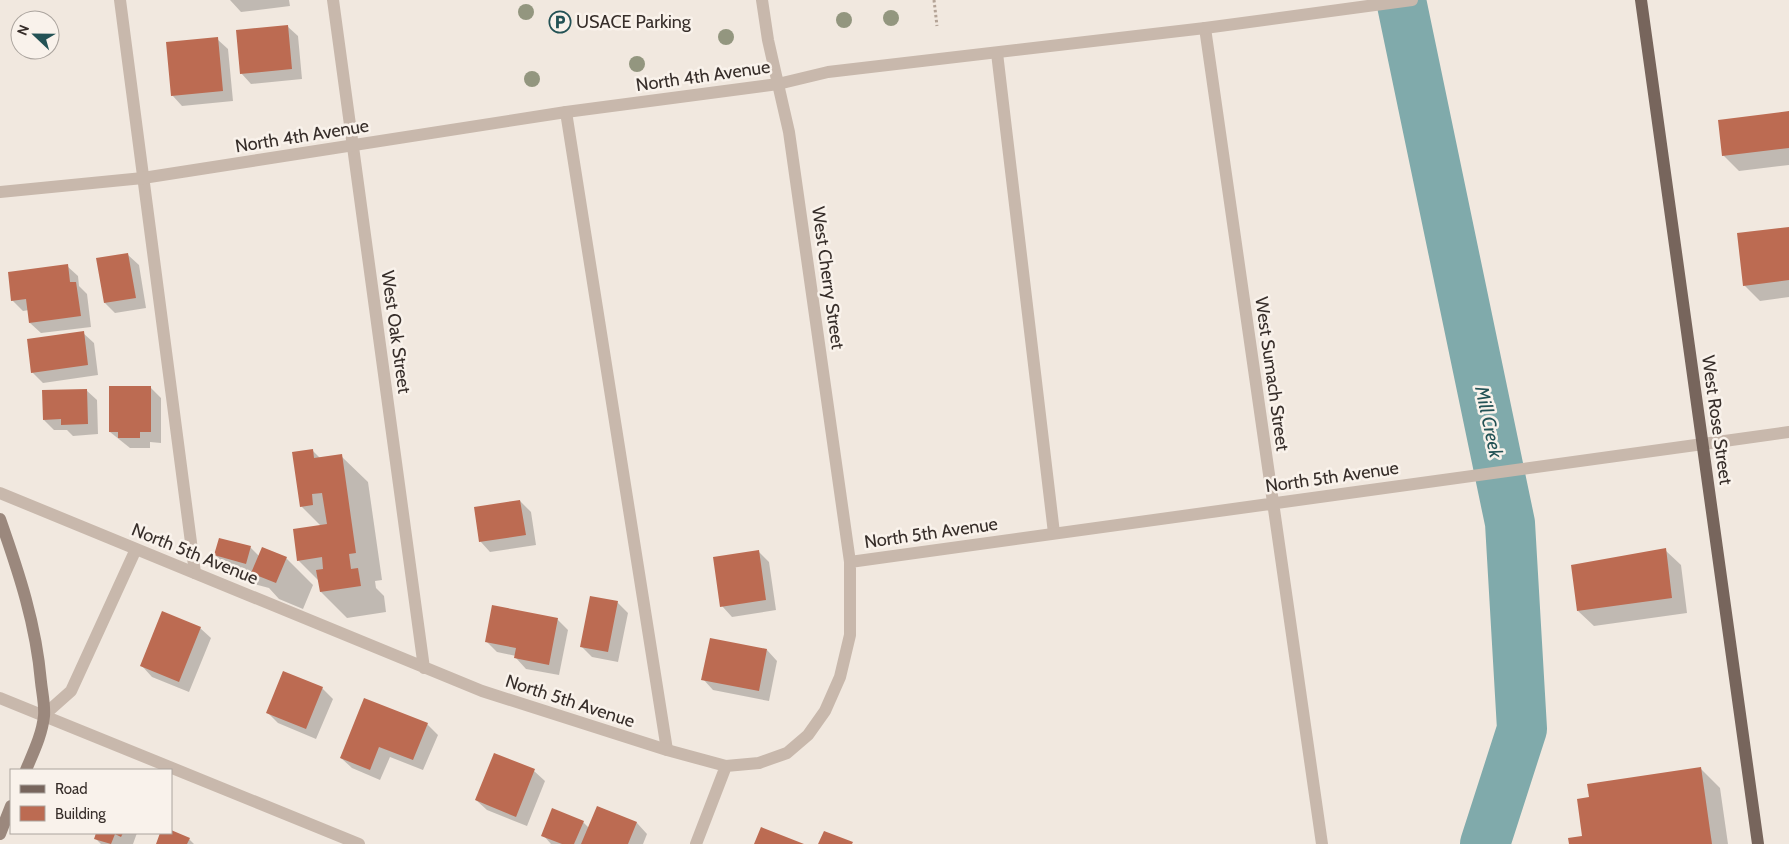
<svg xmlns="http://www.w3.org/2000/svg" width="1789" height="844" viewBox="0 0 1789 844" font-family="Cabin,sans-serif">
<rect width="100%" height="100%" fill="#f1e8df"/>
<path fill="#0003" d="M230,0H289L290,6L241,12Z
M287,26L298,36L302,79L251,84L241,73Z
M217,39L228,49L233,101L182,106L172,95Z
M1789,113V165L1739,171L1723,155Z
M1789,228V297L1760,301L1744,285Z
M128,255L139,265L146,308L115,313L105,303L98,259Z
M67,266L78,276L79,286L87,294L91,327L41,333L30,323L29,310L23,311L12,300Z
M83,333L94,343L98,375L43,383L32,372Z
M151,388L161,398V443L150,442V448H130L110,432Z
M86,390L97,400L98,434L73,436L67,430H54L44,420Z
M312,450L321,459L341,456L368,482L382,580L375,581L376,588L384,596L386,612L347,618L321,592L319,581L298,560L321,526L301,506Z
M520,501L531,512L536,545L490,552L480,541Z
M250,547L259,556L286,558L313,585L303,609L279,599L269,588L242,581L215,555Z
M1665,550L1681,565L1687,613L1594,626L1578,611Z
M758,551L769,562L776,610L732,617L722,606Z
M617,602L628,613L618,662L592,657L581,646Z
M557,619L568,630L559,675L526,669L516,658V656L497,652L486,641Z
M200,628L211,638L189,692L152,677L142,666Z
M767,650L777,661L769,701L713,690L703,679Z
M322,688L333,699L316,739L278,723L268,713Z
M427,724L438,735L423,770L390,757L380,780L352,768L341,758Z
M1700,768L1720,788L1728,844H1570Z
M534,771L545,781L527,826L487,810L476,800Z
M598,807L637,823L647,834L643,844H551L543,835L583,822L589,828Z
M98,833H137L133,844H101L95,838Z
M162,833H171L189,839L194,844H157Z"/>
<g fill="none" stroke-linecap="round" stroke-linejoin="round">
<path stroke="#80aaab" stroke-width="50" d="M1401,0L1510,523L1522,729L1485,844"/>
</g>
<path fill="#bc6b52" d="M288,25L292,69L240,74L236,30Z
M218,37L223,91L171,96L166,42Z
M1789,111V148L1722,156L1718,120Z
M1789,227V280L1743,286L1737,233Z
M128,253L136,298L104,303L96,258Z
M68,264L70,282H76L81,316L29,323L26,299L11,301L8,272Z
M84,331L88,365L31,373L27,339Z
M109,386H151V432H140V438H118V432H109Z
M87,389L88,424L61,425V419L43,420L42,390Z
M313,449L314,458L342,454L356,553L349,554L351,569L358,568L361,586L320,592L316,570L323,569L322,557L297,561L293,529L327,524L322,493L312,494L313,505L300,507L292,452Z
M520,500L526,535L479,542L474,507Z
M219,538L251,546L246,564L214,555Z
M262,547L287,557L276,583L251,573Z
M1666,548L1672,598L1577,611L1571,565Z
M759,550L766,600L720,607L713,557Z
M590,596L618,601L608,652L580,647Z
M492,605L558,618L549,665L514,658L516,648L485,642Z
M162,611L201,627L179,682L140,666Z
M710,638L767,649L759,691L701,680Z
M283,671L323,687L306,729L266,713Z
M364,698L428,723L413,760L379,747L370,770L340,758Z
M494,753L535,769L516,817L475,800Z
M1701,767L1712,844H1569L1568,838L1582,836L1577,799L1589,797L1587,784Z
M597,806L637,822L628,844H581Z
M552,808L584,821L574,844H562L541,836Z
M761,827L804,844H754Z
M171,830L190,838L187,844H156L160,833H171Z
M824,831L853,842L852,844H818Z
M96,833H123L121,837L115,834L111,844L94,839Z"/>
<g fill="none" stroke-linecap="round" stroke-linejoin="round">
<path stroke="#b4a396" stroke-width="3" stroke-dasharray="2.5 2.5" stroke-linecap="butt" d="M934,0L937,26"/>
<path stroke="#c8b8ac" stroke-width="12" d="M120,0L195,573
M997,53L1054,533
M566,112L667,750
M0,698L359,844"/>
<path stroke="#c8b8ac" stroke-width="12" d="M333,0L424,668
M1205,28L1322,844
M0,493L482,691L667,750L726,766L759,763L787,753L808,735L825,711L840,677L850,635V562L789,132L778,84
M850,562L1703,444
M44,715L71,691L136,549
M696,844L726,766"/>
<path stroke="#c8b8ac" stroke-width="12" d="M762,0L768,40L778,84
M0,192L143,178L566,112L778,84L828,72L1205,28L1412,0
M1703,444L1789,432"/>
<path stroke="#9b887d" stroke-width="12" d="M0,519C19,573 36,624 41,682C42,692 45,705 44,716C42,735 33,753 26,770
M0,834L11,806"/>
<path stroke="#77655c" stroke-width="12" d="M1641,0L1758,844"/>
</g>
<g fill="#93967f">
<circle cx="526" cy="12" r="8"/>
<circle cx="891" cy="18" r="8"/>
<circle cx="844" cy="20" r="8"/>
<circle cx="726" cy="37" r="8"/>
<circle cx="637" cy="64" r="8"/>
<circle cx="532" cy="79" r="8"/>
</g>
<defs>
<g id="parking-ring" transform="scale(1.125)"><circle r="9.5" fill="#f9f2eb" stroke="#235255" stroke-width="1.5"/><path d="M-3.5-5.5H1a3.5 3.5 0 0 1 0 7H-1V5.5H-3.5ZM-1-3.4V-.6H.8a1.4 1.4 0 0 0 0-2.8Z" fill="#235255"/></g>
</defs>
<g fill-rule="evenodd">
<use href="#parking-ring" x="560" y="22"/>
</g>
<g text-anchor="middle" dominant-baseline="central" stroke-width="5" stroke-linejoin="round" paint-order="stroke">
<g font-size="18" fill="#372e2a" stroke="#f9f2eb" text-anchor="start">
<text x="576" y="22">USACE Parking</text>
</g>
<g font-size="18" fill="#372e2a" stroke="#f9f2eb">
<text transform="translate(703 76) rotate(-8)">North 4th Avenue</text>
<text transform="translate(302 136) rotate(-9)">North 4th Avenue</text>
<text transform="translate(828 278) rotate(82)">West Cherry Street</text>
<text transform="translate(396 332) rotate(82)">West Oak Street</text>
<text transform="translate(1272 374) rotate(82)">West Sumach Street</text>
<text transform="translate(1717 420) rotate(82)">West Rose Street</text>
<text transform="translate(1332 477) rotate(-8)">North 5th Avenue</text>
<text transform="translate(931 533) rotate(-8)">North 5th Avenue</text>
<text transform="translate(195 554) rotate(22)">North 5th Avenue</text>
<text transform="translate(570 701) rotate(18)">North 5th Avenue</text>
</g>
<g font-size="19" font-style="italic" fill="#235255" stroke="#f9f2eb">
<text transform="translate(1489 422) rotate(78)">Mill Creek</text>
</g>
</g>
<rect x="10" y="769" width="162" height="65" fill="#f9f2eb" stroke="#aba49e"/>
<rect x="20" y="785" width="25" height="8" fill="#77655c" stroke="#aba49e"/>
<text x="55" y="794" font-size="15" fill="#372e2a">Road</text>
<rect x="20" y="806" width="25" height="15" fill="#bc6b52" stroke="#aba49e"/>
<text x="55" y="819" font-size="15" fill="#372e2a">Building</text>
<g transform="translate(35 35) rotate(292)"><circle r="24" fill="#f9f2eb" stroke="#aba49e"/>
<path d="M0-4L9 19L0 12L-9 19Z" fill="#235255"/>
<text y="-8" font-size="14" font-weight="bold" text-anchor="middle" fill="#372e2a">N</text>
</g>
</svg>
